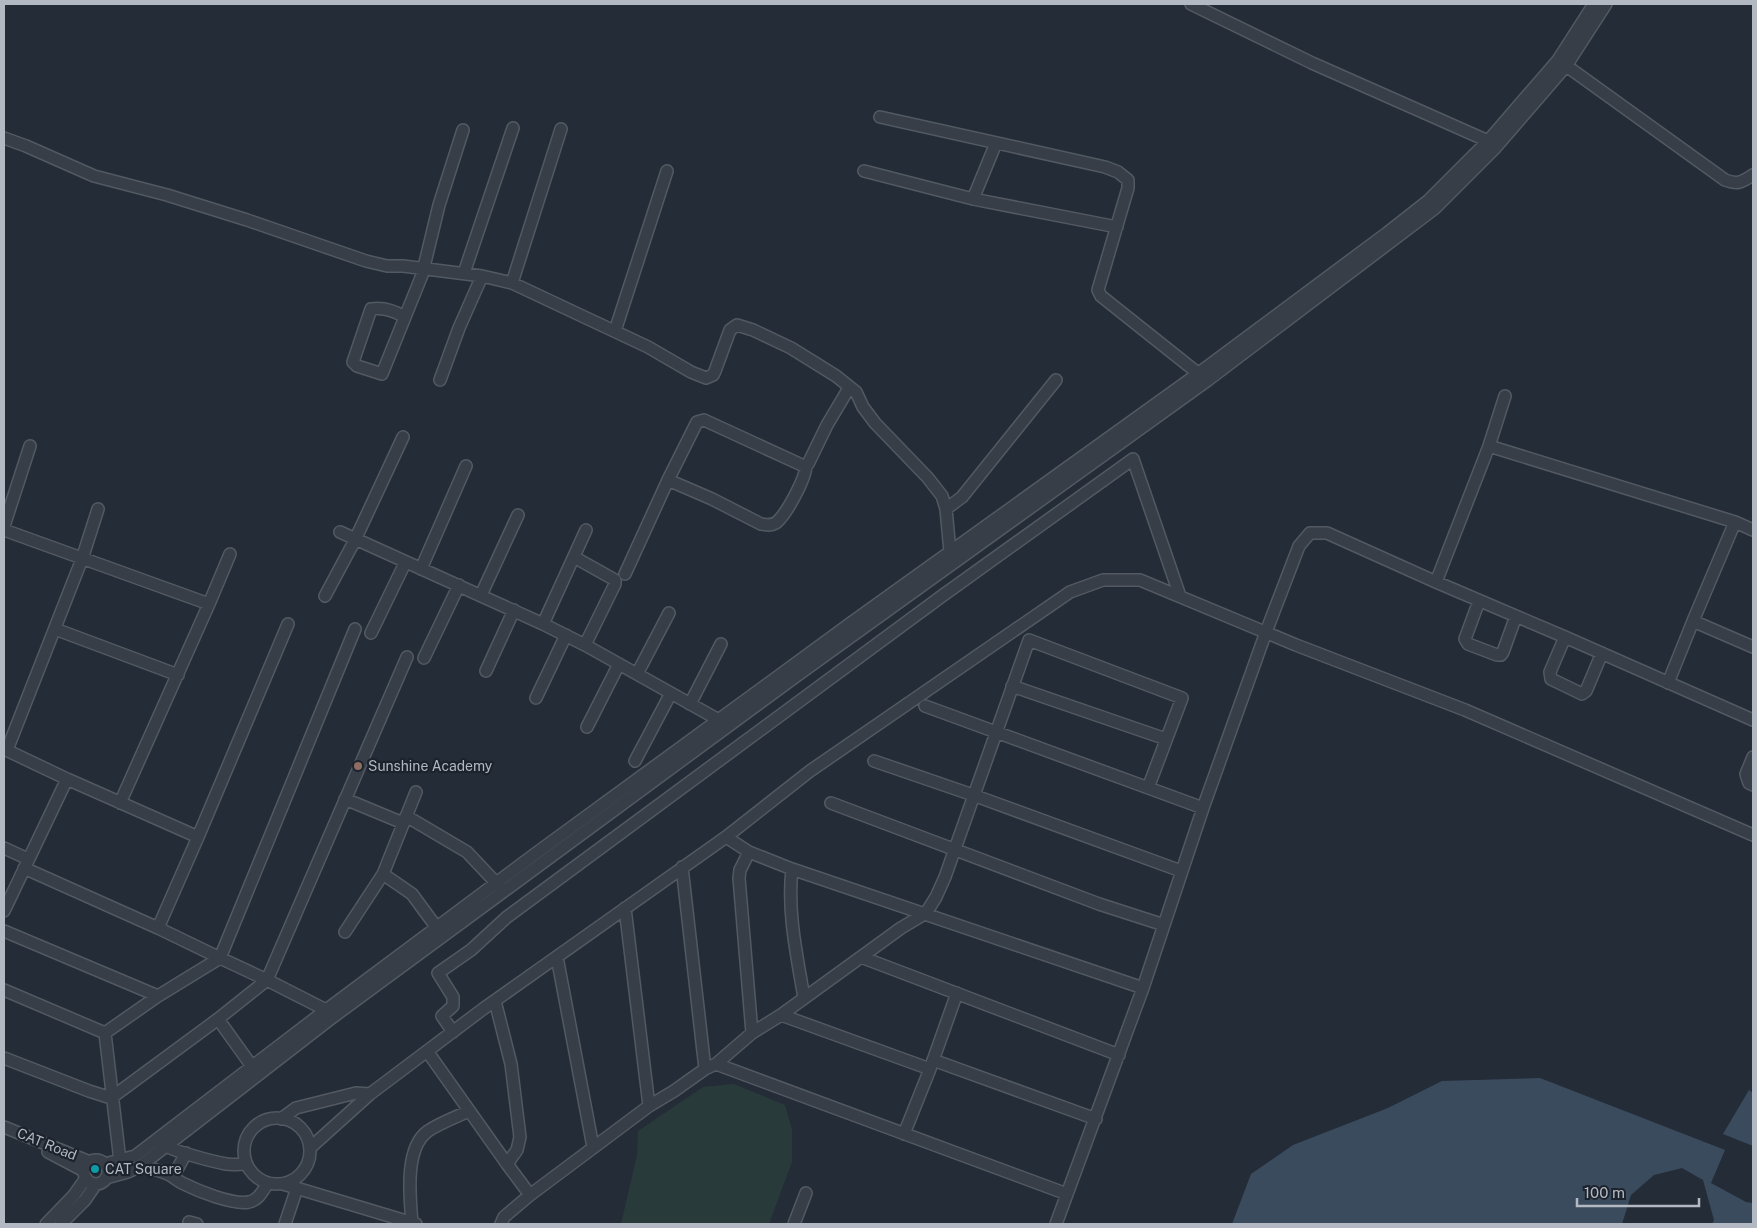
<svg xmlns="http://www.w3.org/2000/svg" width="1757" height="1228" viewBox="0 0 1757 1228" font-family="'Public Sans',sans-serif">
<rect width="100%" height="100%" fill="#242c37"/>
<path fill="#293a3a" d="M734,1084L785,1105L792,1129V1162L769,1224H621L637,1155L638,1131L703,1087Z"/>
<path fill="#3b4b5e" d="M1540,1078L1725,1150L1711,1183L1746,1202L1753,1203V1224H1712L1714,1220L1703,1180L1682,1168L1654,1175L1631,1195L1622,1224H1232L1251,1174L1293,1145L1388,1108L1442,1081Z
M1749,1090L1753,1093V1146L1723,1134Z"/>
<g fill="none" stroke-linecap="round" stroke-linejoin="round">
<g stroke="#525962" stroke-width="14">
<path id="minor" d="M1191,4L1312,63L1488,141L1493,145
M1561,62L1725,180C1738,185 1742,182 1753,175
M880,117L1105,167L1118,172L1128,180V188L1098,290L1101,296L1204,378
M4,138L26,146L94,176L167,195L247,220L366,261L387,266H403L482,276L512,283L648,347L691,372L706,378L713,375L715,371L730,330L737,325L753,330L791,348L836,376L856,392L863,407L875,423L928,478L942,496L946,509L950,552L954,558
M864,171L973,199L1117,227
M973,199L996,143
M464,273L513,128
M512,283L561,129
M405,317C395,311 382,307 371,309L353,362L357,366L382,374L422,275L439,205L463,130
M615,331L667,171
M440,380L459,328L482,276
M1489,446L1735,522L1753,530
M668,480L712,499L761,524C767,525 772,526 777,522C787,513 806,478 806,465
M946,509L962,497L1056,380
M4,526L30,446
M4,530L209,604L230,554
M340,532L543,624L585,645L719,720L723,725
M574,557L615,580V584L585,645
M421,569L466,466
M625,574L668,480L697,422L704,420L804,466L808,464L827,425L849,388
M1436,582L1489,446L1505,396
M481,595L518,515
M325,596L355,540L403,437
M1479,601L1465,639L1468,644L1497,655H1501L1503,652L1516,616
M1693,621L1735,522
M543,624L586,530
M55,629L178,675
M371,633L405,563
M1565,637L1550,672L1551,679L1582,694L1586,691L1602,653
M424,658L459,585
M486,671L514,610
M637,674L669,613
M1668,683L1693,621L1753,647
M1012,686L1166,739
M536,698L566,635
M690,704L721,644
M925,706L1203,808
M587,727L619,664
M4,749L67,779
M7,750L82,559L98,509
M1753,757L1746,774L1749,783L1753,785
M635,761L671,693
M874,761L973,795L1181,871
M345,799L403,823
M120,803L209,604
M831,803L1099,904L1164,925
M406,816L467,852L501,888
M198,837L158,928L220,958L355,629
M726,837L749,852L792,869L1143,988
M4,848L28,859
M749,852L740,870L739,878L752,1033
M682,867L705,1069
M24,868L158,928
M792,869C787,912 797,956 804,998
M383,874L412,894L437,928
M625,908L649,1106
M4,911L67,779L198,837L288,624
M4,931L158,996
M345,932L383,874L416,792
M557,957L593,1147
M861,957L1119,1055
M4,990L105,1033
M495,1001L511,1064L520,1137L517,1150L507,1164
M326,1010L267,980L407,657
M781,1015L930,1069
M453,1032L442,1016L453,1006V997L438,973L471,950L507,917L942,596L1133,459L1180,596
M427,1051L507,1164L530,1195
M4,1058L89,1091L111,1098L218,1019L256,1072
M933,1060L1096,1119
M716,1064L1067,1194
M244 1151a33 33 0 1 1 66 0a33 33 0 1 1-66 0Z
M281,1119L296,1108L356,1093L370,1094
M4,1127L90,1162
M904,1134L930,1069L957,993
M162,1143C167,1150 215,1162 226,1164C233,1165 240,1164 246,1164
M310,1148L370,1094L483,1009L726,837L810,771L1070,592L1103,580H1140L1296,645L1465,710L1753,835
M48,1152L84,1171
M84 1172a12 12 0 1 1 24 0a12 12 0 1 1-24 0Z
M120,1161L105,1033L158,996L220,958L267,980L218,1019
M105,1164L135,1156L326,1010L535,854L851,623L1199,373L1387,233L1429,200L1488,141L1558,60L1594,4
M139,1167C148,1168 157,1169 165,1173C172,1175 176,1180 182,1183C198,1191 232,1205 249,1202C259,1200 263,1190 268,1183
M173,1177L186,1153
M106,1178L128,1172L139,1167L333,1017L799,674L1208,380L1434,209L1496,147L1566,66L1606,4
M283,1184L416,1224
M189,1222L197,1224
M412,1223C410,1198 404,1148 428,1131C440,1123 456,1117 469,1111
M46,1224L74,1195L86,1178
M61,1224L85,1200L96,1184
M285,1224L297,1188
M501,1224L504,1217L530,1195L649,1106L674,1091L705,1069L716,1064L752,1033L781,1015L901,928L926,913L936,897L945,877L1029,640L1182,698L1148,788
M794,1224L806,1193
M1056,1224L1143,988L1203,808L1266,632L1299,546L1310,533H1327L1436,582L1565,637L1753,720"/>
</g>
<use href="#minor" stroke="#373e47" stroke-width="11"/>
</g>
<circle fill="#8d6e63" stroke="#1d232c" stroke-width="2" cx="358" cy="766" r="5"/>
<circle fill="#0f9aa8" stroke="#1d232c" stroke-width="2" cx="95" cy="1169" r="5"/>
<g text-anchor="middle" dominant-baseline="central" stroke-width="4.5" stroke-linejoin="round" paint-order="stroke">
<g font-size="14" fill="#b2b9c3" stroke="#1d232c" text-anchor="start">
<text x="368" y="766">Sunshine Academy</text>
<text x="105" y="1169">CAT Square</text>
</g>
<g font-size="14" fill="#b2b9c3" stroke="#1d232c">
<text transform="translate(47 1144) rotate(22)">CAT Road</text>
</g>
</g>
<rect width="1757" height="1228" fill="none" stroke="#b2b9c3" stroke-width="10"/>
<path d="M1577 1198v8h122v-8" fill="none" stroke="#b2b9c3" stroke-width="2.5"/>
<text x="1584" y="1198" font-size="15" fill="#b2b9c3" stroke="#1d232c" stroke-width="4" paint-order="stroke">100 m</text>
</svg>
